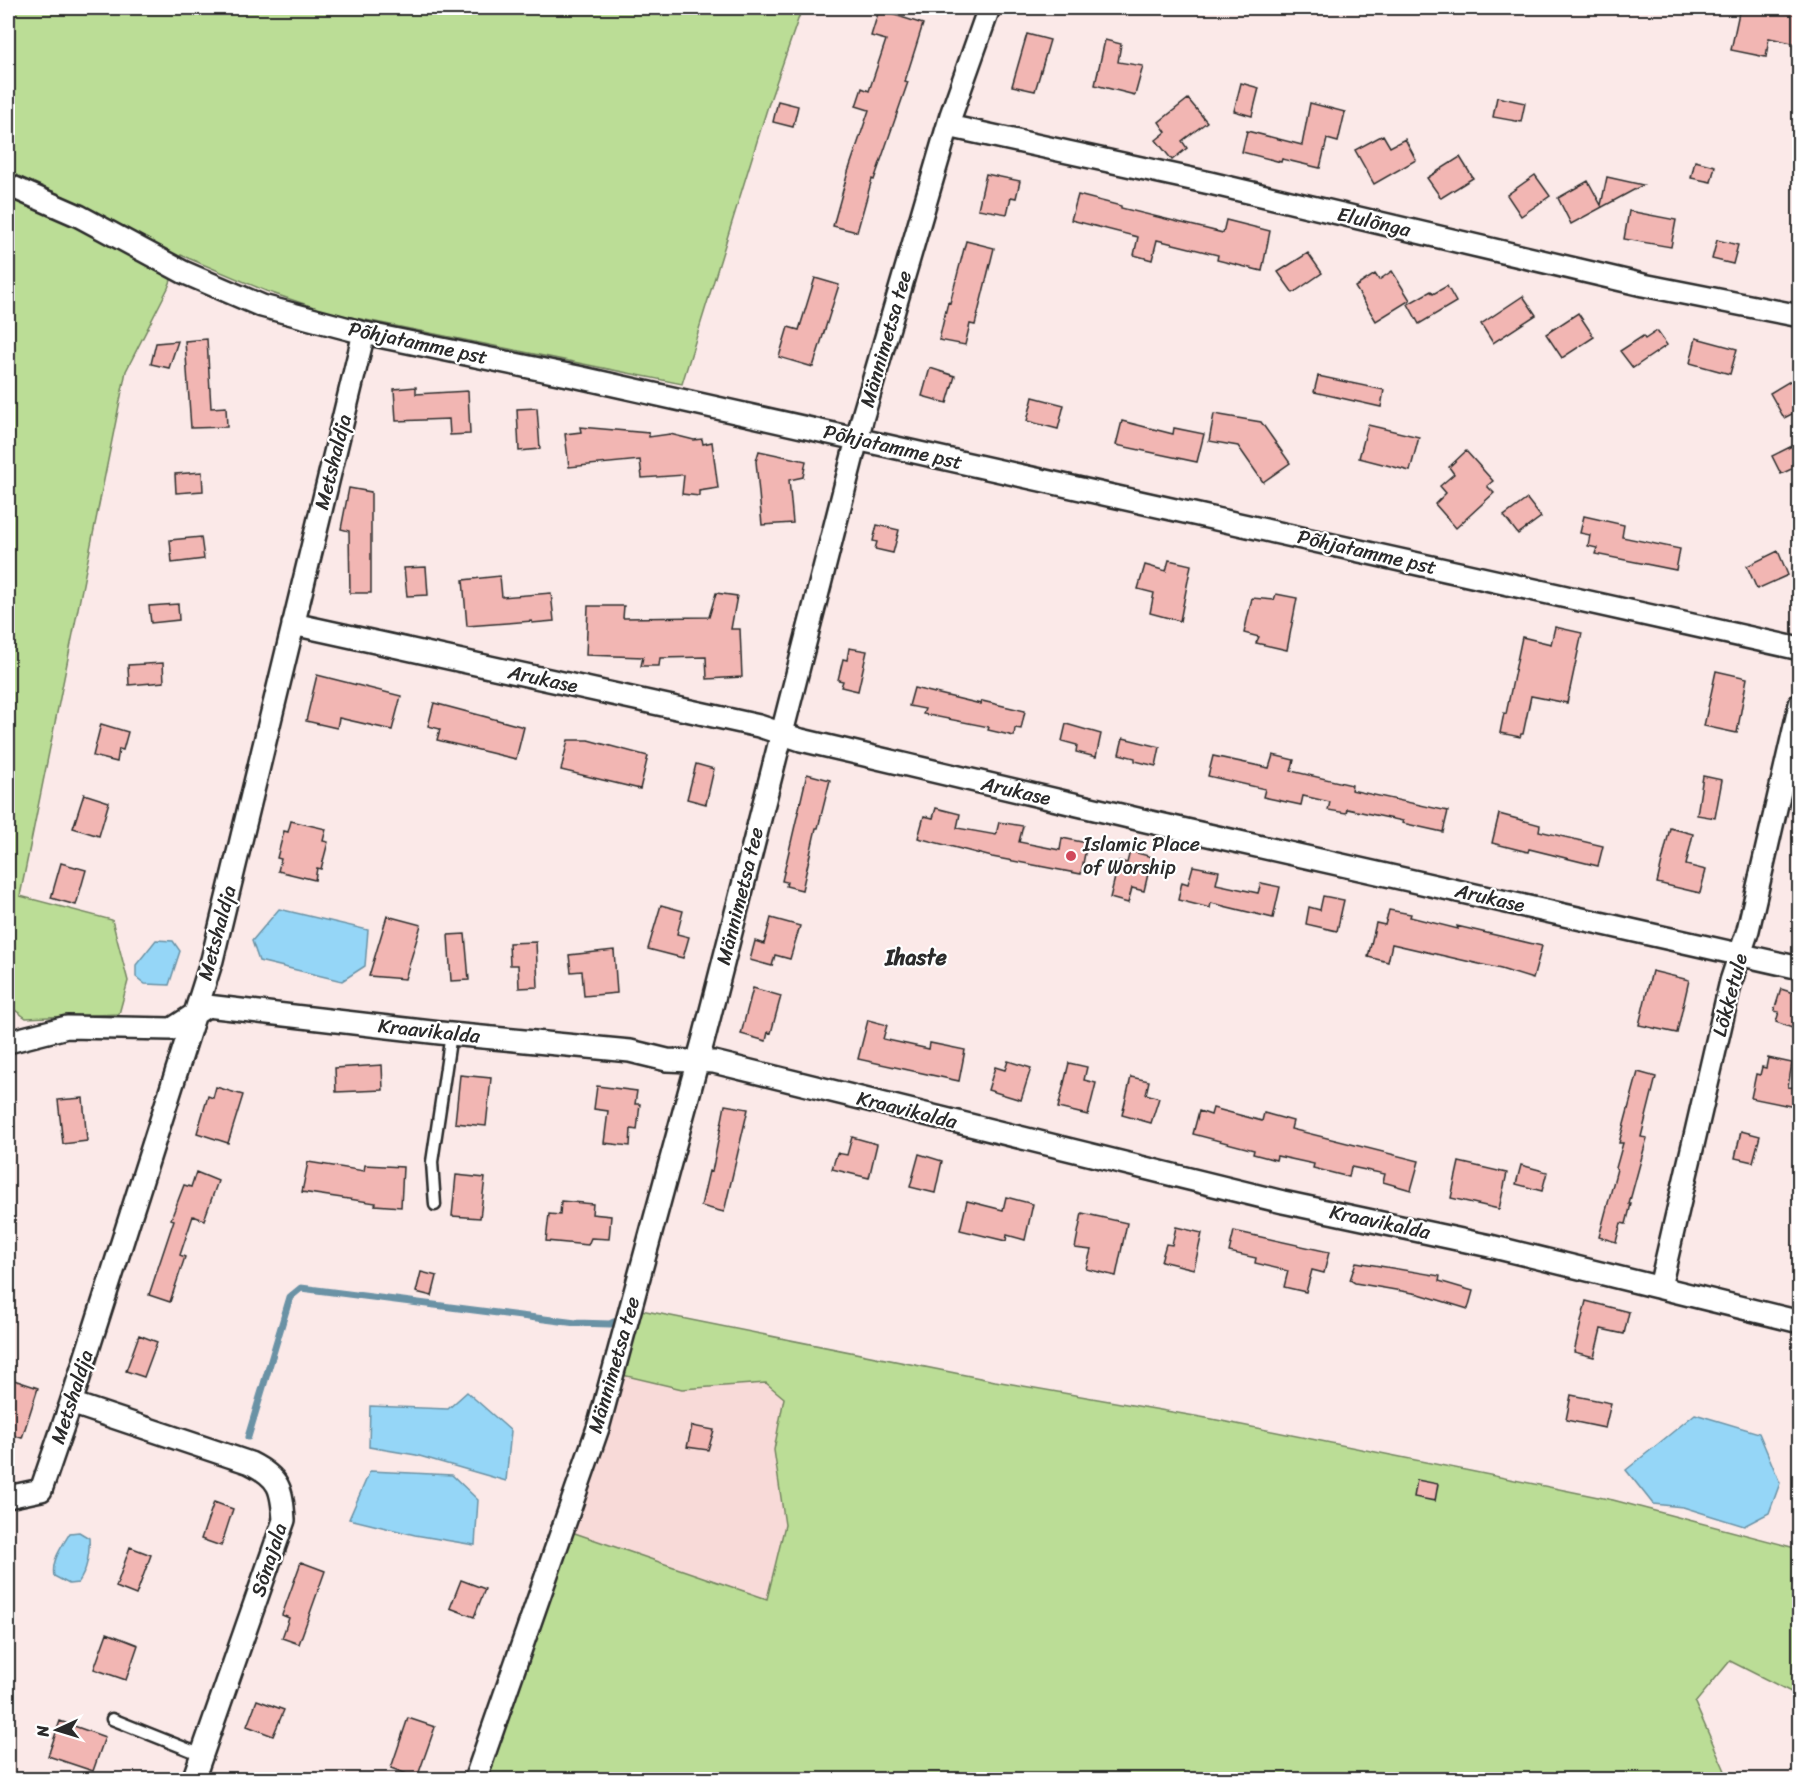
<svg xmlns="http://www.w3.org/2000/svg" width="1807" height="1787" viewBox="0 0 1807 1787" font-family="Sriracha,sans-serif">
<rect width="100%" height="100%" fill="#fbe9e8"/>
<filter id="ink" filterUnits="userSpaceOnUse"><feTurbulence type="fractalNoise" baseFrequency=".0167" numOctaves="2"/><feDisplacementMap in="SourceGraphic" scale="12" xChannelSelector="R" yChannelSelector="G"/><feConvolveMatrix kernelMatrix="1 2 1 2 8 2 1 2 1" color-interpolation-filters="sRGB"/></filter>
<g filter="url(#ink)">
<path fill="#f8dad8" d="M614,1373L682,1389L766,1383L785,1398L775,1451L785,1525L767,1599L563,1529Z"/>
<path fill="#bbdd96" stroke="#738460" stroke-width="1.5" d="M8,8H802L767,109L682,384L331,313L266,291L181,255L168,288L126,371L20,896L112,920L128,981L119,1014L26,1018L8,1005Z
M631,1308L995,1381L1212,1419L1613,1500L1799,1549V1693L1797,1695L1730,1661L1695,1703L1726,1773L1725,1779L477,1780L563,1529L767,1599L785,1525L774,1450L784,1398L766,1383L682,1389L614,1373Z"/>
<path fill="#95d6f7" stroke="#6b92a5" stroke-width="1.5" d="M279,909L368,930L365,966L342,981L259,961L252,941Z
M156,940L173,941L180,951L169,985L145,984L136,977V965Z
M467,1392L511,1431L506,1481L416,1455L369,1447L370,1406L448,1409Z
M1695,1414L1759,1433L1780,1483L1769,1513L1744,1526L1683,1507L1653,1504L1626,1470Z
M370,1471L452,1475L478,1500L475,1545L415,1535L349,1519Z
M79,1532L89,1538C90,1553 87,1571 78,1583L69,1584L54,1576C51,1561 62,1546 70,1533Z"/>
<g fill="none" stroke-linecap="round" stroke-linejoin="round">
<path stroke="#6b92a5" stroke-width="7" d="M248,1437L290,1297L301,1288L576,1323L610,1324L614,1322"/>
</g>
<path fill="#f2b6b3" stroke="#2b2b2b" stroke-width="1.5" d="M1740,8H1800V33L1797,44L1769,38L1766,57L1731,50Z
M879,10L923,24L905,81L908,82L874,180L872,179L857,232L833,226L848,172L869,110L856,106L862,88L869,91L886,40L871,36Z
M1027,34L1050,40L1035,91L1012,86Z
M1105,40L1121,44L1118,62L1143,66L1135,95L1095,85Z
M1241,83L1259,88L1252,116L1234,111Z
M1497,97L1525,103L1521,122L1493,117Z
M1188,99L1207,122L1182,141L1187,148L1172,160L1156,140L1166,132L1159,122Z
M778,101L798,106L793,127L773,122Z
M1310,103L1345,112L1338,142L1327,139L1320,168L1282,159L1281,162L1242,152L1247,131L1302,145Z
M1383,135L1390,147L1405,139L1416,160L1374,184L1355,150Z
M1460,157L1473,178L1441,198L1427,178Z
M1695,161L1715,166L1711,182L1691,178Z
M986,174L1020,181L1016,198L1011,197L1007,214L978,209Z
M1535,175L1550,196L1521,216L1507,195Z
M1607,177L1643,185L1571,224L1558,198L1588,181L1601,205Z
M1078,195L1121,206V208L1223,233L1226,220L1270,231L1262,271L1217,260L1218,255L1157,240L1152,260L1134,255L1138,237L1071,220Z
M1629,211L1676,220L1671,247L1624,239Z
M1717,240L1738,245L1733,264L1712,259Z
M966,241L994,248L975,325L970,324L965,345L939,340L948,302L950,303Z
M1308,253L1322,273L1293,293L1278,272Z
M1392,271L1410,300L1376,321L1355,287L1375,274L1379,280Z
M815,278L839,285L813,367L779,357L788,327L799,330Z
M1447,286L1456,302L1419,324L1408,304L1431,291L1433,294Z
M1523,296L1536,315L1493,343L1481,324Z
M1578,313L1594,337L1562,358L1546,334Z
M1657,331L1667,345L1633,368L1620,351L1643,336L1645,339Z
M1696,338L1737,349L1730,374L1690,363Z
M207,339L211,408L226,407L227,427L191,428L185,341Z
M178,341L169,368L151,364L156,343Z
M930,368L955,376L947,403L922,396Z
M1800,375V410L1784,418L1770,393Z
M1318,376L1384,390L1381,407L1314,392Z
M416,387V394L468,391L470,434L450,435L449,419L396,421L394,389Z
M1033,397L1064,405L1058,429L1027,421Z
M537,408L540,449L519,451L517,409Z
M1214,414L1261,422L1290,463L1263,482L1238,446L1209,441Z
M1122,421L1173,434L1174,428L1204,434L1197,462L1116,445Z
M1368,425L1419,437L1410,471L1359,458Z
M580,427L649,433V437L670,434L694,440L702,439L703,444L712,442L718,488L699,491V496L682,494L684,475L642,478L640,460L569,467L565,434L581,432Z
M1800,442V465L1781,474L1772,456Z
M759,451L806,461L803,477L789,480L793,523L762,525L756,461Z
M1466,451L1493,481L1487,486L1494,493L1456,528L1435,504L1446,493L1440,486L1454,474L1449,467Z
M202,472L203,491L176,493L175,474Z
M349,488L371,492V593H350L349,531L341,529Z
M1527,499L1541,517L1518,534L1504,516Z
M1584,516L1624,525L1622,537L1680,549L1676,570L1595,554L1597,548L1588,546L1590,535L1580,533Z
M877,525L899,530L893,553L875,549L877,542L873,541Z
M201,537L204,559L172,563L170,540Z
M1778,551L1788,575L1757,589L1747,566Z
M1169,560L1191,565L1180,621L1150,613L1154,593L1138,589L1145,565L1166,571Z
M426,567L428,595L407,596L404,568Z
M500,576L502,597L551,593L554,621L532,623V621L467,626L463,580Z
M716,593L737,596L731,629H740L742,677L707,679L706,657L660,658L659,666H641L643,657L586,655L588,606H624L623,618L709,617Z
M1276,594L1297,598L1287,650L1256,643L1259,637L1244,633L1252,598L1274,600Z
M178,604L179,620L151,623L149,606Z
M1555,627L1582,633L1567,703L1531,696L1523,734H1521L1520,737L1500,733L1504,713L1506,714L1522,637L1551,644Z
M849,648L867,651L858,691L841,687L843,681L838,680L843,659L847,660Z
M163,663L164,682L129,685L128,665Z
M1716,671L1747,678L1737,733L1704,726Z
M317,675L401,696L392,730L339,718L337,728L306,721Z
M914,688L981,704L982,701L1025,711L1021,729L1015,728L1014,736L988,730L989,727L923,714L925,709L909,706Z
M434,703L524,727L516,759L437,740L440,729L428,726Z
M101,724L128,732L123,750L119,749L117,762L93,756Z
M1066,724L1101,734L1096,757L1076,752L1077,745L1062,741Z
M1123,738L1160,747L1156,766L1135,761V758L1119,754Z
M568,740H588L648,756L640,789L561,770Z
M1273,755L1294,760L1291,771L1352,785L1351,790L1448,811L1443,832L1402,823L1403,821L1347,809L1346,813L1328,810L1330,802L1303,796L1301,805L1263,797L1265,789L1208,776L1213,756L1269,768Z
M696,764L714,769L706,804L687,799Z
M807,774L830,780L818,828H816L802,890L786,886L787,882L782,881Z
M1703,776L1722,780L1715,818L1697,815Z
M84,794L109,802L99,836L73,828Z
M936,808L960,814L957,828L996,835L999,822L1023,826L1019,842L1060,850L1062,838L1087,843L1081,874L992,857L918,838L924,816L933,818Z
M1499,814L1540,825L1539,831L1603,846L1598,866L1529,849L1528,852L1492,843Z
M291,821L326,829L323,841L328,842L321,869L317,868L315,880L278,871L281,859L277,858L284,831L288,832Z
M1670,828L1693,834L1686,865L1706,870L1700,893L1657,883Z
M1130,851L1152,857L1144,891L1132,888L1128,903L1110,898L1119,861L1127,863Z
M61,863L86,870L76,905L51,898Z
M1193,866L1219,871L1216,884L1258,893L1261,883L1280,887L1273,918L1211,903L1210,908L1178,900L1182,882L1188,884Z
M1323,896L1344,900L1337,931L1306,924L1309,907L1320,910Z
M661,905L683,911L677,934L689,937L683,958L648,949Z
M1389,910L1411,914L1410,917L1458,929L1457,926L1542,946L1533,979L1501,969L1392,944L1388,962L1368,957L1376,923L1385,925Z
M387,916L421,925L405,979L369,976Z
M771,918L800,926L790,959L775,955L772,966L750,960L755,941L764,944Z
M465,934L469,980L451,981L448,935Z
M536,942L538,987L519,988L518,965H510L509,943Z
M614,950L617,993L584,996L582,971L571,972L569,955Z
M1652,971L1689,980L1677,1033L1639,1025Z
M753,988L781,996L771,1033L768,1032L766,1041L741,1034Z
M1781,989L1800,995V1031L1776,1022L1779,1012L1774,1011Z
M868,1020L887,1025L883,1039L929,1049L930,1043L965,1050L959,1081L858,1059Z
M1768,1058L1792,1063L1788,1087L1800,1088V1108L1751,1098L1756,1074L1760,1075L1762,1067L1766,1068Z
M1008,1061L1031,1068L1021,1100L988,1090L995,1067L1005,1070Z
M1069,1063L1087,1067L1084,1080L1096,1083L1088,1115L1058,1108Z
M382,1065L383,1090L336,1092L335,1068Z
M1638,1072L1656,1077L1641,1137L1647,1138L1629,1204H1631L1626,1224L1621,1223L1616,1242L1599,1237L1617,1169L1616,1168L1623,1143H1619Z
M460,1075L491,1078L486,1126L455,1123Z
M1131,1077L1149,1081L1146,1094L1159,1098L1151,1123L1122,1115Z
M597,1086L637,1091L635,1104H640L637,1130L631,1129L630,1146L604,1143L608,1111L594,1109Z
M216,1087L243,1095L228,1143L197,1133L208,1096L213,1098Z
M83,1098L87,1141L63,1144L58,1100Z
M725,1105L748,1109L724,1212L701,1206L709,1171L712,1172Z
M1213,1108L1262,1121L1264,1113L1293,1121L1291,1129L1419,1161L1411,1190L1383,1182L1385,1174L1351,1167L1349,1177L1313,1168L1314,1164L1277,1156L1276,1160L1253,1154L1254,1150L1193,1134L1199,1111L1211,1115Z
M1741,1131L1760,1136L1753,1162L1735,1158Z
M852,1137L877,1144L869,1178L832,1169L837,1153L847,1155Z
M919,1154L942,1161L935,1193L910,1187Z
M308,1162L364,1171L365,1165L403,1167L401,1207L375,1205L376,1203L302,1192Z
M1459,1162L1507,1173L1499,1209L1451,1198Z
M1521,1165L1547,1172L1542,1191L1516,1184Z
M196,1172L218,1181L204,1220L193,1216L180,1255L185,1257L170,1302L149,1295L174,1220L171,1219L184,1185L191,1187Z
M456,1175L485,1178L480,1218L452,1216Z
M1006,1197L1033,1204L1025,1240L1007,1235L1006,1241L960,1230L967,1201L1003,1210Z
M561,1201L593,1204L592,1214L611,1216L609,1239L591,1238L588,1245L546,1241L549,1214L560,1215Z
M1082,1213L1127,1223L1116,1276L1086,1269L1091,1250L1075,1248Z
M1176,1227L1202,1233L1194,1269L1161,1261L1166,1244L1172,1245Z
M1234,1231L1329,1252L1324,1273L1312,1270L1306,1292L1284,1287L1288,1271L1255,1263L1256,1258L1229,1252Z
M1356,1262L1440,1276L1439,1281L1473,1291L1468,1309L1419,1294L1355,1283L1350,1280Z
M421,1272L437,1276L432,1296L416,1292Z
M1586,1301L1629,1312L1624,1334L1601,1329L1594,1357L1574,1352Z
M139,1335L157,1342L144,1377L126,1371Z
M8,1378L38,1388L22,1438L8,1434Z
M1571,1395L1611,1403L1605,1428L1566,1420Z
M692,1426L714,1430L708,1450L687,1447Z
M1417,1480L1438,1484L1435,1501L1414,1497Z
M214,1502L233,1509L221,1546L201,1539Z
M130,1547L151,1555L136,1595L116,1587Z
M301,1562L325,1571L299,1644L282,1638L289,1618L282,1615Z
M461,1580L485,1589L474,1617L450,1608Z
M107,1633L138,1645L126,1680L94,1669Z
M257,1700L284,1710L273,1736L247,1726Z
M408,1718L435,1727L417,1778L391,1768Z
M60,1721L105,1737L93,1771L48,1756Z"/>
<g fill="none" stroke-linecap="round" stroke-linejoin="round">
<g stroke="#2b2b2b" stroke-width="15">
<path id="service" d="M435,1205L432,1162L451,1034
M112,1719L202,1755"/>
</g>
<g stroke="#2b2b2b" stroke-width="26">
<path id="minor" d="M948,126L1210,183L1643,285L1800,316
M8,185L79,216L183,272L262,306L364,333L578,377L1800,649
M293,624L759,726L801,740L1146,821L1800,968
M8,1042L67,1027L172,1029L207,1006L440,1033L630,1051L667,1060L714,1062L1283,1202L1490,1246L1800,1322
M1660,1287L1731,981L1748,930L1800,704
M71,1403L250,1463C280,1478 282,1489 284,1520L193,1780
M8,1497L41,1490L71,1403L212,960L364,333
M475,1780L598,1428L705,1034L863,416L951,115L989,8"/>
</g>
<use href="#service" stroke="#fff" stroke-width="10"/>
<use href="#minor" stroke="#fff" stroke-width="21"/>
</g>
</g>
<circle fill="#d1495b" stroke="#fff" stroke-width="2" cx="1071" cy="856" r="6"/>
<g text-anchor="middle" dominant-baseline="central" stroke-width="4.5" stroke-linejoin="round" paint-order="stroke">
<g font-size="20" fill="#2b2b2b" stroke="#fff">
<text transform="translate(1374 222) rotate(13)">Elulõnga</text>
<text transform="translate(886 339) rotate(-74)">Männimetsa tee</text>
<text transform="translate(418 343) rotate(12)">Põhjatamme pst</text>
<text transform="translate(893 447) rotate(13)">Põhjatamme pst</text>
<text transform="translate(333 462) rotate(-76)">Metshaldja</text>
<text transform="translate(1367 552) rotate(13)">Põhjatamme pst</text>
<text transform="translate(543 679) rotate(12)">Arukase</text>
<text transform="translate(1016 791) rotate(13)">Arukase</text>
<text transform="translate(740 896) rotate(-76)">Männimetsa tee</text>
<text transform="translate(1490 898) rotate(13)">Arukase</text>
<text transform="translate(217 933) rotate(-75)">Metshaldja</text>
<text transform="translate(1730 995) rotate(-75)">Lõkketule</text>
<text transform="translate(429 1031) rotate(6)">Kraavikalda</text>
<text transform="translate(907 1110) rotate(14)">Kraavikalda</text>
<text transform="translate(1380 1222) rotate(12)">Kraavikalda</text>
<text transform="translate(614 1365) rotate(-74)">Männimetsa tee</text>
<text transform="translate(72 1397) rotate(-72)">Metshaldja</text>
<text transform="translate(269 1560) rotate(-72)">Sõnajala</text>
</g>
<g font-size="20" fill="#2b2b2b" stroke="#fff" text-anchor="start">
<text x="1083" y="844">Islamic Place<tspan x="1083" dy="23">of Worship</tspan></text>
</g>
<g font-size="22" font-weight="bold" fill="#2b2b2b" stroke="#fff">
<text x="916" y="957">Ihaste</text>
</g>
</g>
<rect width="1807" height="1787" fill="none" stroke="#fff" stroke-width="30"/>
<rect x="15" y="15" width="1777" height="1757" fill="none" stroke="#2b2b2b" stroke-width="2" filter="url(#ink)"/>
<g transform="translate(57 1730) rotate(266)" stroke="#ffffff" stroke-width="4.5" paint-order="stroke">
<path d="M0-4.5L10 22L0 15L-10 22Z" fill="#2b2b2b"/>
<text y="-9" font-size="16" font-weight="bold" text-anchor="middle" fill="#2b2b2b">N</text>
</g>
</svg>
